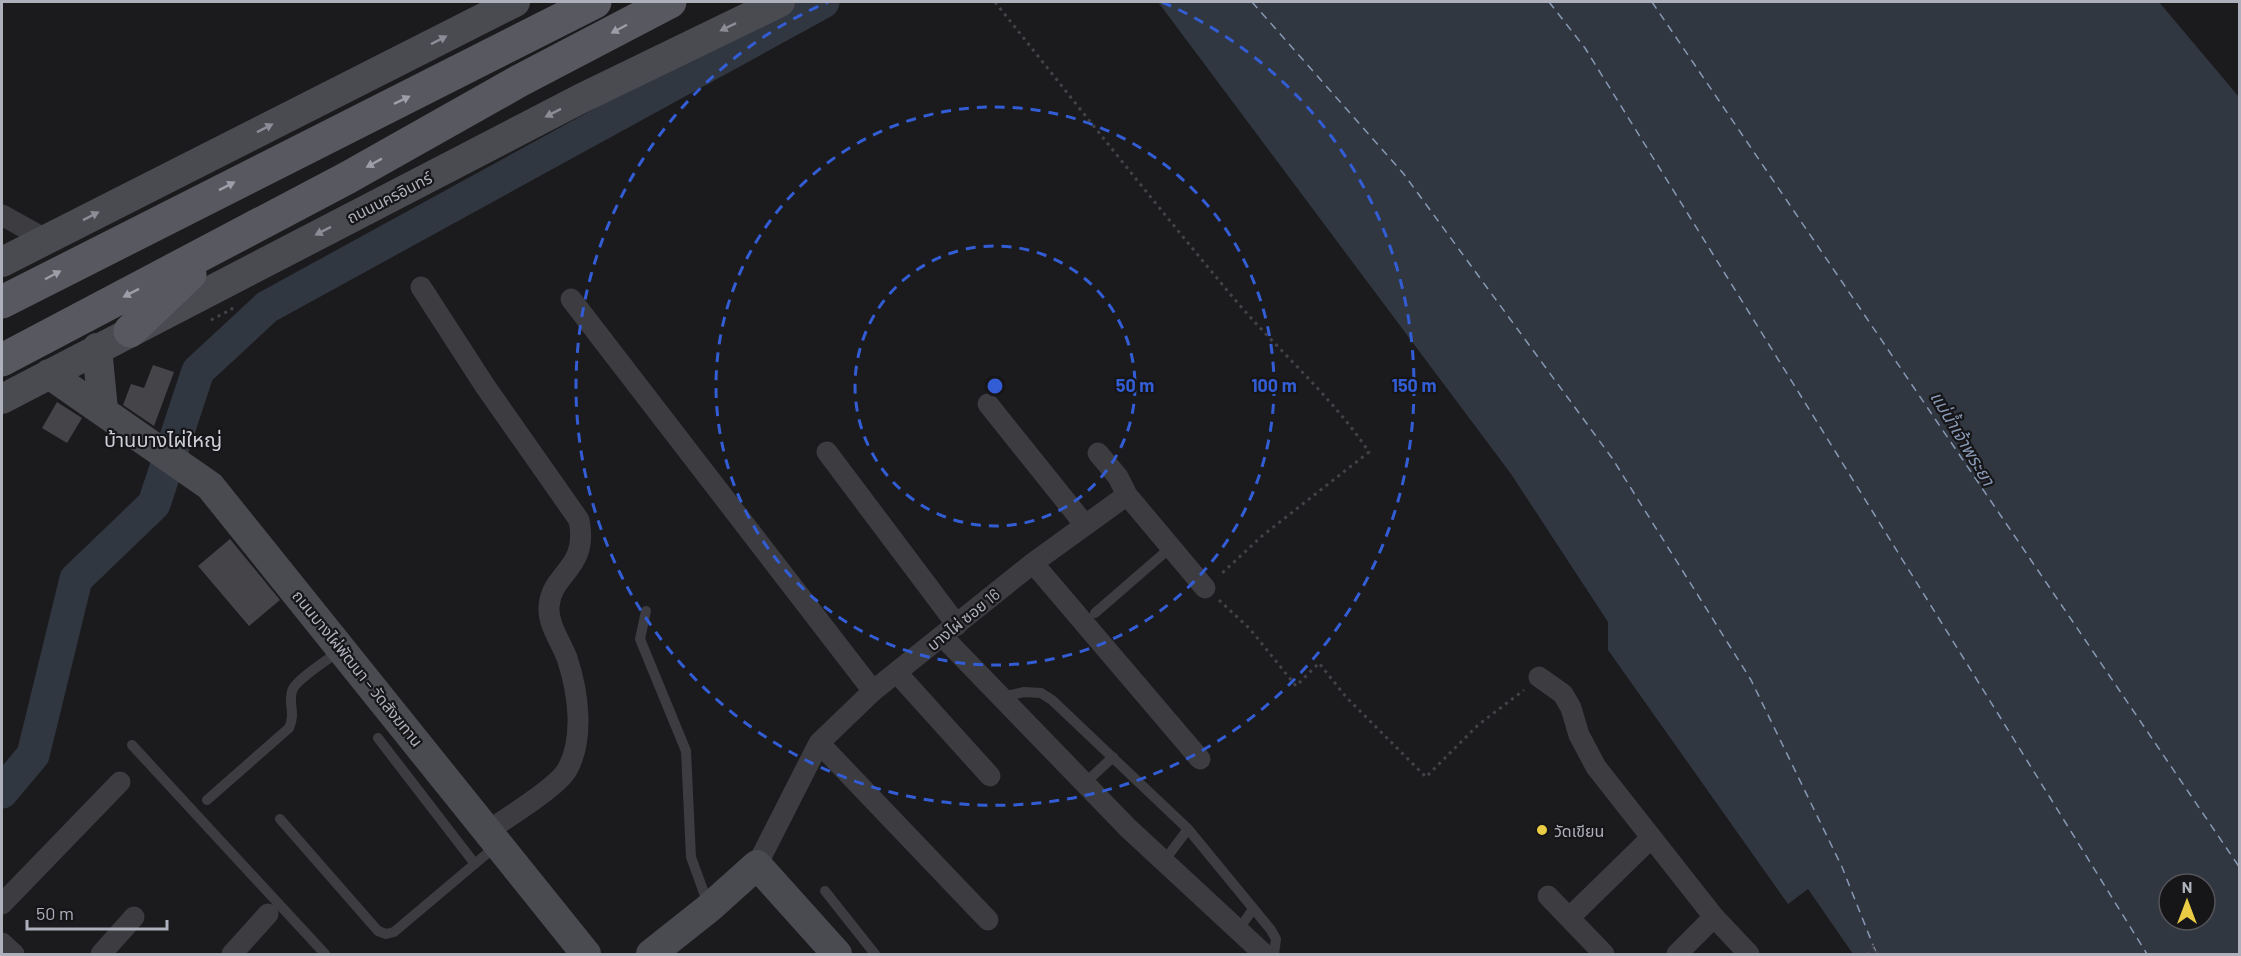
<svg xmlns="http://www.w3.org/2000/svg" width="2241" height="956" viewBox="0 0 2241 956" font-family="Barlow,'Noto Sans Thai',sans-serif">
<rect width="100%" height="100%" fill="#1b1a1d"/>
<path fill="#313740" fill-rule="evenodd" d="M1158,2H2159L2239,97V954H1853L1808,889L1788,904L1608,650V622L1511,474ZM2169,884H2205V920H2169Z"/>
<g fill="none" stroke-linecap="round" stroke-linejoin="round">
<path stroke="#313740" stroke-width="33" d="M2,792L33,755L76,579L154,504L198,371L267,307L823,2"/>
<path stroke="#8798b4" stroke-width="1.5" stroke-dasharray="8 6" stroke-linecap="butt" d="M1252,2L1403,173L1612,458L1751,680L1842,867L1875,950L1879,954
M1549,2L1585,48L2147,954
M1652,2L2240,868"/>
</g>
<path fill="#454549" d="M153,365L174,372L154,426L123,405L131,384L144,388Z
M57,402L82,418L67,443L42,428Z
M230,539L280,600L249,626L198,566Z"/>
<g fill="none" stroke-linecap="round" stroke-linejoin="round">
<path stroke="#424248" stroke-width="3" stroke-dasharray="3 4.5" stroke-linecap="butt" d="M995,2C1073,100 1151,199 1231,295C1276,349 1330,394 1369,452L1262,536L1219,576
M211,320L232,309L231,307
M1219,600L1250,629L1296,686L1319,663L1346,697L1426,777L1478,725L1524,690
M1872,945L1878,954
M1867,954L1875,950"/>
<path stroke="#3c3c41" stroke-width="10" d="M646,611L640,639L686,751L691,857L708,904
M1095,613L1170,548
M1002,697L1024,692L1041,693L1052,700L1188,829L1271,930L1276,939L1274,954
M378,738L475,864
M132,745L325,954
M1085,783L1113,757
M207,800L289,728C296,712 288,705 292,691C295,680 329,659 339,651
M280,819L378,931L386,934L394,932L496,846
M1164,861L1188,829
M825,891L875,954
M1239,929L1253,909"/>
<path stroke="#3c3c41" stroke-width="21" d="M2,215L45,239
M421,287L485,386L579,520C589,570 551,572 549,607C548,625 561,642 567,658C578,691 585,738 567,770C556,788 508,817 488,831
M571,299L873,691
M988,404L1085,525
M827,452L957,625
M1098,453L1118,477L1127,495
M1033,563L1200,759
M943,637L1128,828L1264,954
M897,673L990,776
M1539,677L1563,694L1571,708L1579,735L1596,767L1714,917L1749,954
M819,743L988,920
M757,865L819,743L873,691L1033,563L1127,495L1205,588
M1548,896L1604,954
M2,904L120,782
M1569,918L1651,838
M2,943L14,954
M101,954L134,917
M232,954L268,914
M1677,954L1714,917"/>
<path stroke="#4a4a51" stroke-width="30" d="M2,262L515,2
M97,348L103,410
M49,374L210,486L586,954
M2,399L580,99L780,2
M651,954L709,908L757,865L837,954"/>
<path stroke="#585860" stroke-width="33" d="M2,302L595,2
M130,331L190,274
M2,360L347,178L519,81L670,2"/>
</g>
<defs><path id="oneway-solid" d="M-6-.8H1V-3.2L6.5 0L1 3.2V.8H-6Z" transform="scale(1.5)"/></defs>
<g fill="#8b8c96">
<use href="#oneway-solid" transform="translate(728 27) rotate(154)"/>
<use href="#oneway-solid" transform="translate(439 40) rotate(-27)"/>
<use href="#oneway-solid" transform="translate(553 113) rotate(153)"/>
<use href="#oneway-solid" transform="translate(265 128) rotate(-27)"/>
<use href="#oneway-solid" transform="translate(91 216) rotate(-27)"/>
<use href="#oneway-solid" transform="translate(323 231) rotate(153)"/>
</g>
<g fill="#9d9ea9">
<use href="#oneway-solid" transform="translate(619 29) rotate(152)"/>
<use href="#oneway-solid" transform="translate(402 100) rotate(-26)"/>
<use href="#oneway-solid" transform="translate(374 163) rotate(151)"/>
<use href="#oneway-solid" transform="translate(227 186) rotate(-27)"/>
<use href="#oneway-solid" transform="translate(53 275) rotate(-28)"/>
<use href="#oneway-solid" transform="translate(131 293) rotate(153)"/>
</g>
<g fill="none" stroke="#335dd4" stroke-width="3" stroke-dasharray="10 8">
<circle cx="995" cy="386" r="140"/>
<circle cx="995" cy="386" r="279"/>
<path d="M1162 2A419 419 0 1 1 828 2"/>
</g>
<circle fill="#eacc45" stroke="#161518" stroke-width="2" cx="1542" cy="830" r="6"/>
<g text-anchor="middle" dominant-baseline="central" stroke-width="4.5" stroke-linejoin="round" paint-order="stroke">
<g font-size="16" fill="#aeb0bb" stroke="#161518">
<text transform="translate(389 197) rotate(-27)">ถนนนครอินทร์</text>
<text transform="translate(963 619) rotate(-39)">บางไผ่ ซอย 16</text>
<text transform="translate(358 668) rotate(51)">ถนนบางไผ่พัฒนา – วัดสังฆทาน</text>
</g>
<g font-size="16" fill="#aeb0bb" stroke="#161518" text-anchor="start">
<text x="1554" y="830">วัดเขียน</text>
</g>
<g font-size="18" font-style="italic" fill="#8798b4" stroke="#161518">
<text transform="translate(1963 438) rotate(59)">แม่น้ำเจ้าพระยา</text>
</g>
<g font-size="20" fill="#cecfd8" stroke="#161518">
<text x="163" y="439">บ้านบางไผ่ใหญ่</text>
</g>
</g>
<circle cx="995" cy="386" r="9" fill="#335dd4" stroke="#161518" stroke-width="3"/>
<g font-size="18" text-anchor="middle" font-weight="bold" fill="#335dd4" stroke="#161518" stroke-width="4.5" stroke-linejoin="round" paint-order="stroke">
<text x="1135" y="392">50 m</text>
<text x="1274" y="392">100 m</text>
<text x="1414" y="392">150 m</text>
</g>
<rect width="2241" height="956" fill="none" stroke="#aeb0bb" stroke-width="6"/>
<g transform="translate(2187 902)"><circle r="28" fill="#161518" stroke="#535359" stroke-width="1.5"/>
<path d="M0-4.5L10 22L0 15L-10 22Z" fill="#eacc45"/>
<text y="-9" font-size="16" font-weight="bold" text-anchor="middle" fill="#aeb0bb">N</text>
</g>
<path d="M27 920v9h140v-9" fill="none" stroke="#aeb0bb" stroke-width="3"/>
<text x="36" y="920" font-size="18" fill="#aeb0bb" stroke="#161518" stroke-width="4.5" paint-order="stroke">50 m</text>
</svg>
